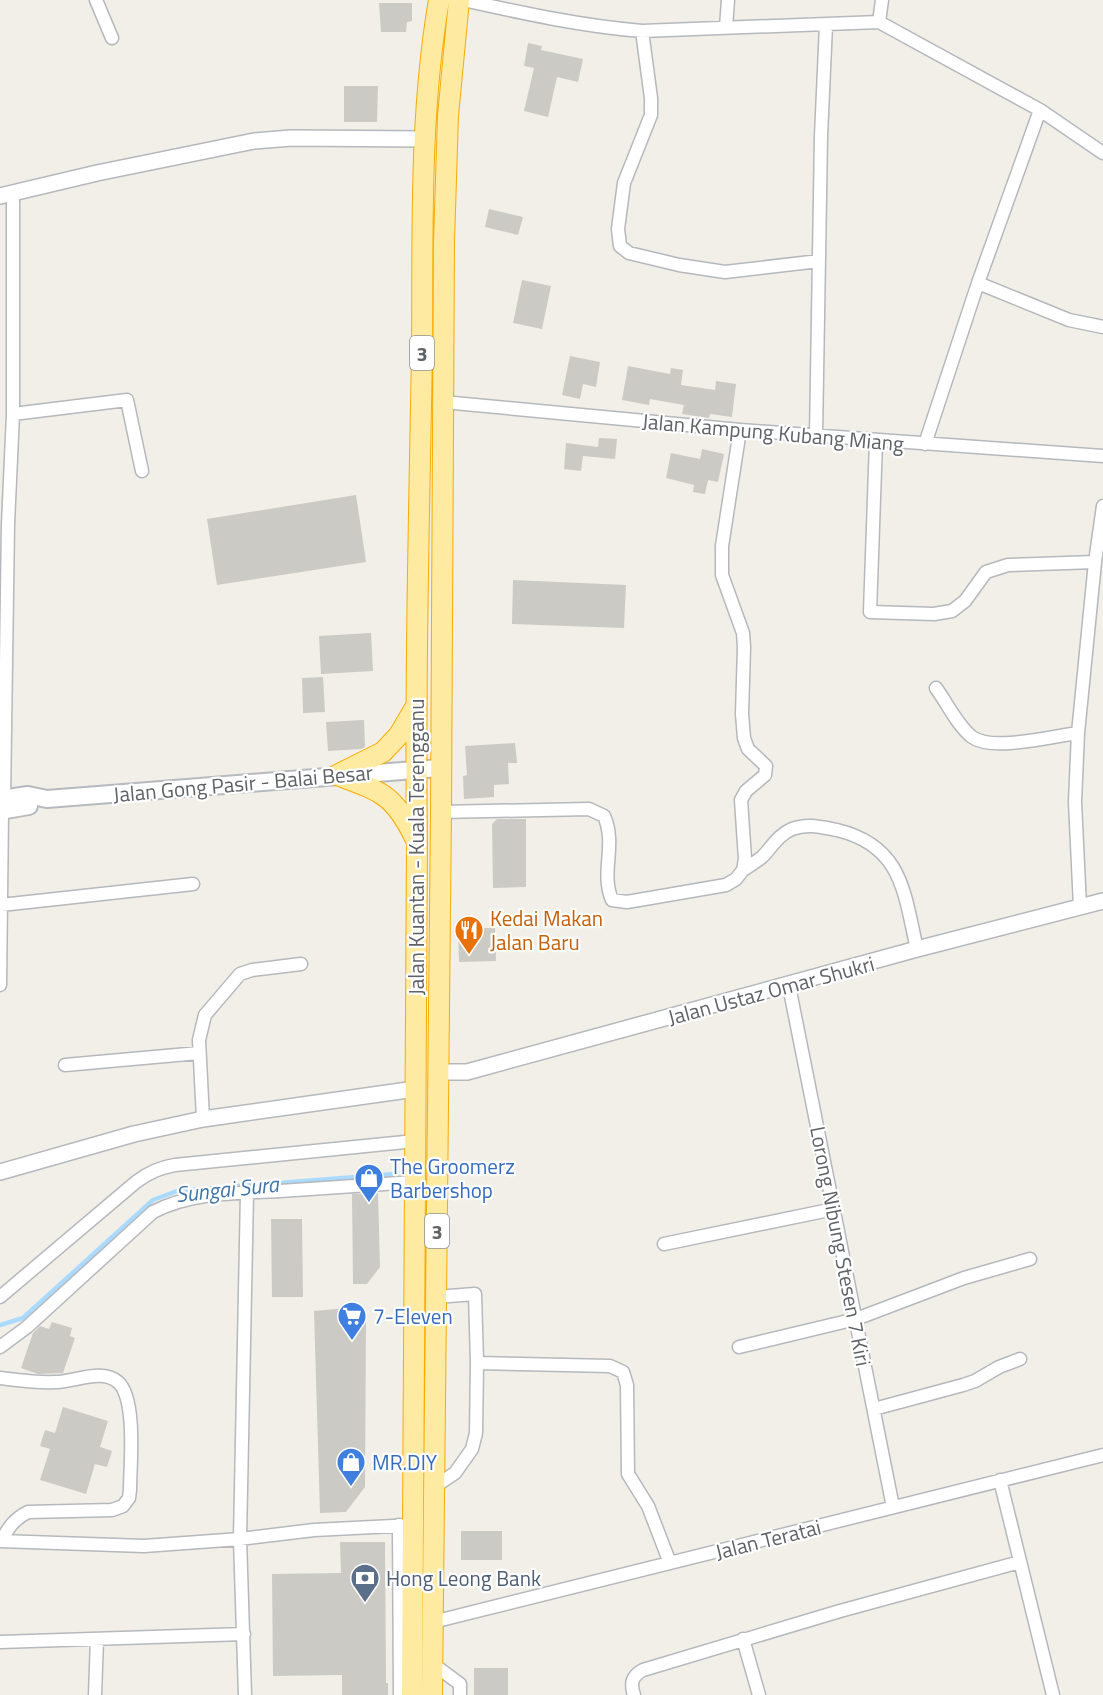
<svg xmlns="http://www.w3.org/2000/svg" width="1103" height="1695" viewBox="0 0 1103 1695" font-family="'Titillium Web',sans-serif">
<rect width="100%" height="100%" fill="#f1efe8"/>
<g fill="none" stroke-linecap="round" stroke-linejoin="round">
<path stroke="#aadaff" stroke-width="4.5" d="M0,1325L23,1318L153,1200L177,1191L394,1174"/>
</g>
<path fill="#cccac5" d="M379,3H412V21L407,22L406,32H381Z
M528,43L542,46L541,50L583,59L578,82L557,77L548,117L524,111L534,68L524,66Z
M344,86H378L377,122H344Z
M489,209L523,217L518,235L485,227Z
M522,280L551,286L542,329L513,323Z
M570,356L600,362L596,387L583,384L580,399L562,395Z
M628,366L670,374L671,368L683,370L681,385L715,390L716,381L736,384L732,417L710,414L709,418L682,414L684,405L650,399L649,405L622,400Z
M599,438L617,439L615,459L583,456L581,471L564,469L566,443L598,447Z
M702,449L724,454L718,482L708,480L705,494L693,492L694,485L666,478L671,453L700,459Z
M356,495L366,562L217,585L207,519Z
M513,580L626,585L624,628L512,624Z
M371,633L373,671L321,674L319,636Z
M323,677L325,712L303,713L302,678Z
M364,720L365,747L361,749L328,751L326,722Z
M515,743L517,763H508L509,784L494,785V797L464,799L463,776L467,775L465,746Z
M497,819H526V887L493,888L492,824Z
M458,928H495L496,961L459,962Z
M378,1193L380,1267L367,1284H353L352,1194Z
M271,1219H302L303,1297H272Z
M359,1307L366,1314L365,1487L346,1512L320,1513L314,1311Z
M52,1322L72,1328L70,1336L75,1338L63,1373L38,1374L21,1368L33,1333L40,1326L49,1329Z
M63,1407L108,1421L100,1447L112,1451L107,1467L95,1464L86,1494L40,1480L50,1449L40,1446L45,1430L55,1433Z
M461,1531H502V1560H461Z
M340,1542H385L386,1683H388V1695H342V1675L273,1676L272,1574L341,1573Z
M474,1668H508V1695H474Z"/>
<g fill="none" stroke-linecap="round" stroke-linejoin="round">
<g stroke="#b5b8bc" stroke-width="15">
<path id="minor" d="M96,0L112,38
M463,0C522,13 581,26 642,31L879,22L1040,110L1103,153
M879,22L882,0
M726,27L728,0
M642,31L651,98V115L624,183L618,229L620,246L629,253L679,265L725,272L819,261
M978,283L1069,320L1103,327
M443,402L740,430L1103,456
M13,414L127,400L142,471
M816,436L821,136L826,25
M876,441L870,612L934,614L952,611L965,601L986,572L1008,565L1095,562
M925,444L978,283L1040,110
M936,688C947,703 957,725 972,737C993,752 1053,736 1078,733
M4,799L8,524L13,414V193
M441,812L589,809L604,816C617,845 600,872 612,900L627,902L726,885L736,879L743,870L745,859L741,800L746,791L765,775L766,766L748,749L744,738L742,714L744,647L743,633L722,575V546L740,430
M743,870C749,866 756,862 762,857C772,847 778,835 792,829C807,823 821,827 837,830C903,846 904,893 917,949
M1,905L193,884
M1080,907L1075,802L1078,733L1095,562L1103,506
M0,985L2,811
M789,986L893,1507
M65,1065L199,1053
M203,1119L199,1040L205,1015L240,974L252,970L301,964
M664,1244L834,1209
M0,1297L136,1182C149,1172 160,1168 175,1165L415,1141
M0,1347L27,1327L153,1212C191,1192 237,1193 280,1191C324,1188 369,1185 414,1182
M739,1347L856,1319L964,1278L1030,1259
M477,1363L610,1366L623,1372L627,1385L628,1474L648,1506L670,1563
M0,1378C18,1380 37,1383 55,1382C74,1382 102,1368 118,1382C137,1399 130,1466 130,1490L129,1498L123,1506L112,1510L28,1512C14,1519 9,1527 1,1541
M874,1409L963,1385L975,1381L999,1367L1020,1359
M1000,1480L1053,1695
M434,1487L455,1473L472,1449L476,1433L477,1363L475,1294L436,1297
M399,1525L400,1695
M0,1541L144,1546L240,1539L314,1530L413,1525
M433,1622L1103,1455
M743,1639L759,1695
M0,1642L244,1634
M433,1664L460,1684V1695
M95,1695L97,1639
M245,1695L240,1539L247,1193
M634,1695C630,1683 632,1676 643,1670L840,1611L1020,1562"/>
</g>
<g stroke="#b5b8bc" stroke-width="18">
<path id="tertiary" d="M0,196L97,173L254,141L291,138L425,139
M438,1072H467L917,949L1103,901
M0,1172L134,1134L203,1119L415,1089"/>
</g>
<g stroke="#b6babf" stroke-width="20">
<path id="secondary" d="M0,799L28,795L47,799L440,768
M0,811L29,806"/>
</g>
<g stroke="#f9ab00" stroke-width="22">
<path id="trunk" d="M337,775C380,791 394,794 415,838
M337,775L383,752L399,735L416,706
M412,1695L417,843C415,680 419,516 422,353C423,236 419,116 439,0
M432,1695L441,812L444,242L448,116L459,0"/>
</g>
<use href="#minor" stroke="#fff" stroke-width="12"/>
<use href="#tertiary" stroke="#fff" stroke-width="15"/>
<use href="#secondary" stroke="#fff" stroke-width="16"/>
<use href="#trunk" stroke="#feeaa1" stroke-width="20"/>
</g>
<defs>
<g id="restaurant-pin" transform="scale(1.5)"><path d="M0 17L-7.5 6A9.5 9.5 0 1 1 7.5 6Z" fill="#e8710a" stroke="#fff"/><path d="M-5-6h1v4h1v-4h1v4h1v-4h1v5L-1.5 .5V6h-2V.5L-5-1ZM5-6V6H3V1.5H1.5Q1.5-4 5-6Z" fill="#fff"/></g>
<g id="shop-pin" transform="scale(1.5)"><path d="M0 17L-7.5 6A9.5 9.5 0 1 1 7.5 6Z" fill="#3f7fe0" stroke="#fff"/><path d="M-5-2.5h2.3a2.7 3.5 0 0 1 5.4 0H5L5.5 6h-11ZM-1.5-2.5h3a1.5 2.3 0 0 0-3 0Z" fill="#fff"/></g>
<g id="supermarket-pin" transform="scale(1.5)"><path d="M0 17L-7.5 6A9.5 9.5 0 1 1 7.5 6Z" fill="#3f7fe0" stroke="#fff"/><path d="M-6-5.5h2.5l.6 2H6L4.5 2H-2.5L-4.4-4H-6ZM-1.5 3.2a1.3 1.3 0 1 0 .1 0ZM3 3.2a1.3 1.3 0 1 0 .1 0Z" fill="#fff"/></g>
<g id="bank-pin" transform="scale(1.5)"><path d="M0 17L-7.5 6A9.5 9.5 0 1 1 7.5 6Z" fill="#5c6f8a" stroke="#fff"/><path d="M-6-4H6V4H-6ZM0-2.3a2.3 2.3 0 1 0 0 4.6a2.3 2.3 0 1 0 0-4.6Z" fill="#fff"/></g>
</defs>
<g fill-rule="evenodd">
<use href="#restaurant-pin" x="469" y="930"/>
<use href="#shop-pin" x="369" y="1178"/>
<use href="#supermarket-pin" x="352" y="1316"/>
<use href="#shop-pin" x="351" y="1462"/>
<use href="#bank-pin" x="365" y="1578"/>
</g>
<g text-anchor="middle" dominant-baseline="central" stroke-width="4.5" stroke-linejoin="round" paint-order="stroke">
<g fill="#fff" stroke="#8f9295" stroke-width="1.5">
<rect x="410" y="336" width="24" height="34" rx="4.5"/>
<rect x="425" y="1214" width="24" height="34" rx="4.5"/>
</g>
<g font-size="20" font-weight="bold" fill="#5f6368">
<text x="422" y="353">3</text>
<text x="437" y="1231">3</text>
</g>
<g font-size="21" fill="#5f6368" stroke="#fff">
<text transform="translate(773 432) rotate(5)">Jalan Kampung Kubang Miang</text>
<text transform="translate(243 783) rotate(-5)">Jalan Gong Pasir - Balai Besar</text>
<text transform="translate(416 847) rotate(-90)">Jalan Kuantan - Kuala Terengganu</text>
<text transform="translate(771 990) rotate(-15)">Jalan Ustaz Omar Shukri</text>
<text transform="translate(841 1246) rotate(79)">Lorong Nibung Stesen 7 Kiri</text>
<text transform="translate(768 1539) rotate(-14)">Jalan Teratai</text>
</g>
<g font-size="21" fill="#c56008" stroke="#fff" text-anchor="start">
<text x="490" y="918">Kedai Makan<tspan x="490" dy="24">Jalan Baru</tspan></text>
</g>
<g font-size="21" fill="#366cbe" stroke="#fff" text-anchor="start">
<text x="390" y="1166">The Groomerz<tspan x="390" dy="24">Barbershop</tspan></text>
<text x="373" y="1316">7-Eleven</text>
<text x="372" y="1462">MR.DIY</text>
</g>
<g font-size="21" fill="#4e5e75" stroke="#fff" text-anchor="start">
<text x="386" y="1578">Hong Leong Bank</text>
</g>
<g font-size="22" font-style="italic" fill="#4174aa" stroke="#fff">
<text transform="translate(227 1189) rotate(-6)">Sungai Sura</text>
</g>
</g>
</svg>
